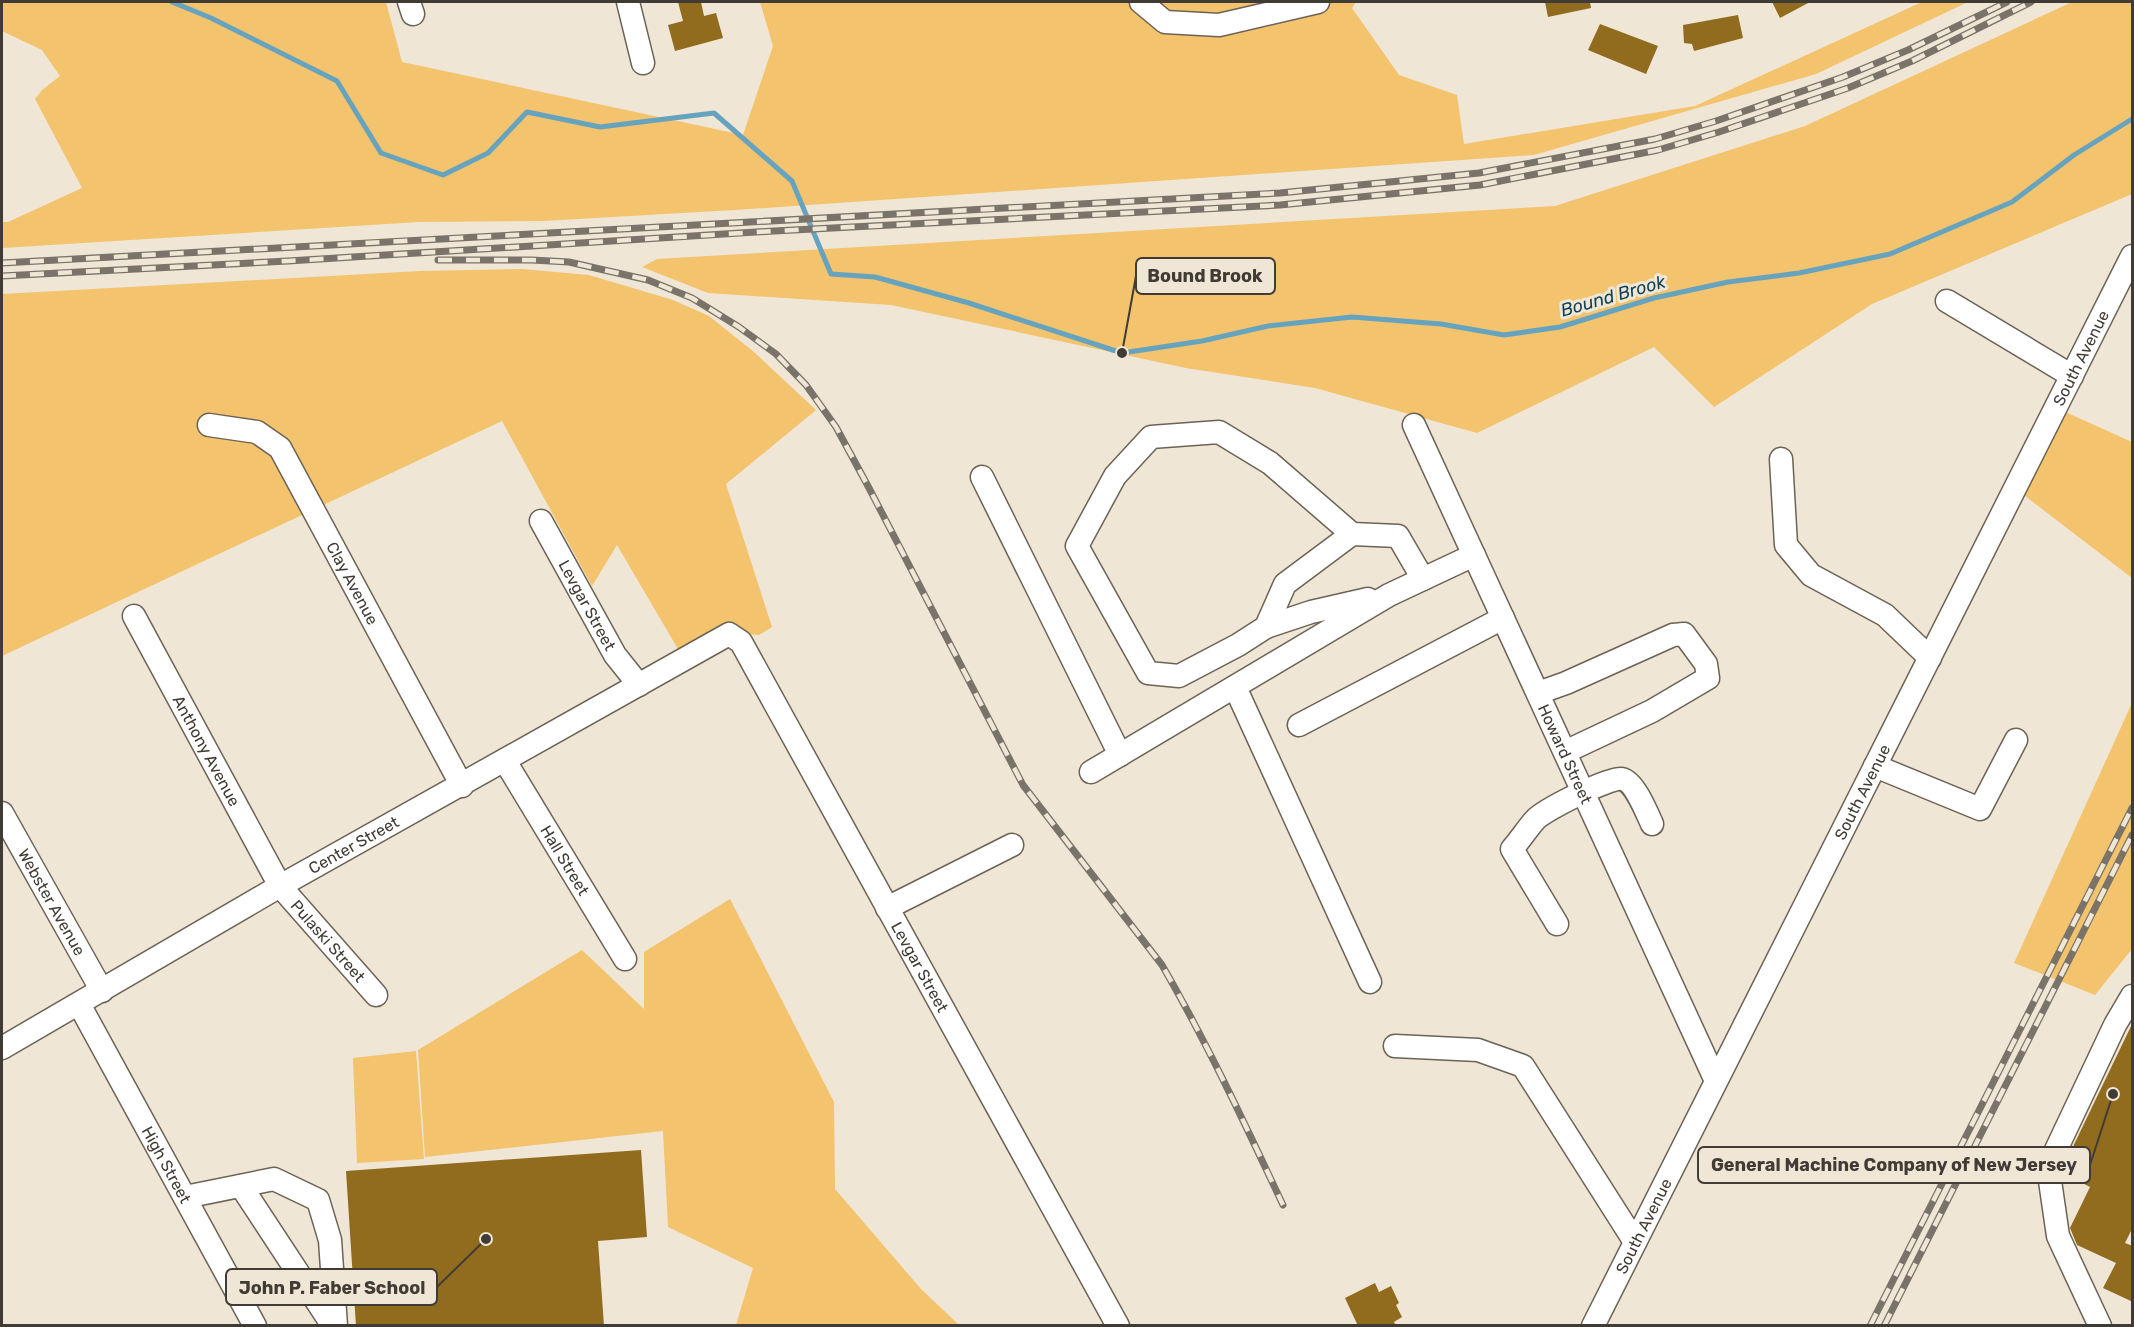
<svg xmlns="http://www.w3.org/2000/svg" width="2134" height="1327" viewBox="0 0 2134 1327" font-family="Rubik,sans-serif">
<rect width="100%" height="100%" fill="#efe6d5"/>
<path fill="#f3c36d" d="M2,2H386L402,62L743,135L773,46L760,2H1356L1352,8L1399,75L1457,95L1464,144L1695,106L1922,2H1968L1816,74L1534,155L735,210L543,221L419,222L2,248V222H8L82,188L35,99L42,90L60,76L42,50L2,31Z
M2072,2H2132V194L1872,304L1714,407L1654,347L1477,433L1315,388L1186,368L891,305L708,293L642,267L657,259L1555,206L1805,126Z
M522,269L589,275L673,300L709,316L754,352L816,410L726,484L772,627L759,635L722,632L678,649L617,545L592,586L502,421L2,656V294L420,271Z
M2061,410L2132,442V578L2020,492Z
M2132,703V949L2095,995L2014,963Z
M730,899L834,1102L835,1189L921,1289L959,1325H736L753,1268L668,1227L663,1131L425,1157L418,1050L582,950L644,1009V952Z
M416,1051L424,1159L357,1163L353,1058Z"/>
<g fill="none" stroke-linecap="round" stroke-linejoin="round">
<path stroke="#66a3be" stroke-width="5" d="M172,2L211,18L337,81L381,153L443,175L488,153L527,112L600,127L714,113L792,181L831,274L875,277L969,303L1122,353L1202,341L1268,326L1352,317L1441,324L1504,335L1560,327L1654,298L1728,282L1799,273L1890,254L2012,202L2074,155L2132,119"/>
</g>
<path fill="#916c1f" d="M678,2H701L704,16L716,13L723,38L675,51L668,25L683,21Z
M1545,2H1590L1591,8L1548,17Z
M1772,2H1810L1780,18Z
M1738,15L1743,38L1694,51L1692,44L1684,43L1683,25Z
M1600,24L1658,46L1646,74L1588,50Z
M2133,1022V1227L2125,1243L2133,1246V1302L2103,1288L2116,1263L2077,1245L2070,1228L2090,1187L2063,1173L2068,1157Z
M641,1150L647,1237L598,1241L604,1326H356L346,1171Z
M1375,1283L1379,1292L1391,1286L1399,1303L1396,1305L1402,1317L1394,1322L1396,1326H1358L1345,1298Z"/>
<g fill="none" stroke-linecap="round" stroke-linejoin="round">
<g stroke="#6b6355" stroke-width="25">
<g id="minor">
<path d="M409,2L413,14"/>
<path d="M628,2L643,63"/>
<path d="M1141,2L1165,22L1219,25L1318,2"/>
<path d="M1947,301L2072,376"/>
<path id="s1" d="M209,425L257,432L280,448L462,786"/>
<path id="s2" d="M1414,425L1716,1081"/>
<path d="M1781,459L1786,545L1811,575L1885,615L1930,658"/>
<path d="M982,477L1120,755"/>
<path id="s3" d="M541,521L615,655L639,685"/>
<path d="M1352,534L1285,584L1266,627L1238,645L1179,676L1148,673L1077,546L1115,476L1151,437L1219,432L1270,463L1352,534L1398,536L1423,579"/>
<path id="s4" d="M134,616L280,886L376,995"/>
<path d="M1266,627L1311,612L1368,599"/>
<path d="M1235,687L1370,982"/>
<path d="M1538,693L1566,683L1673,635L1684,634L1706,664L1708,678L1652,711L1565,752"/>
<path d="M1299,725L1503,618"/>
<path id="s5" d="M505,761L625,959"/>
<path d="M1875,766L1980,809L2016,740"/>
<path d="M1091,772L1389,595L1474,555"/>
<path id="s6" d="M2,813L102,991"/>
<path d="M887,908L1012,845"/>
<path d="M1557,924L1512,849C1520,840 1527,829 1535,820C1544,810 1609,777 1622,779C1634,781 1647,813 1652,824"/>
<path id="s7" d="M79,1004L255,1326"/>
<path d="M1395,1046L1478,1050L1523,1066L1635,1242"/>
<path id="s8" d="M2,1048L280,886L729,634L741,642L1118,1326"/>
<path d="M241,1186L333,1326"/>
<path d="M185,1197L274,1179L318,1200L330,1240L336,1326"/>
<path id="s9" d="M1593,1326L2132,256"/>
<path d="M2100,1326L2058,1236L2049,1174L2055,1152L2115,1025L2132,996"/>
</g>
</g>
<use href="#minor" stroke="#fff" stroke-width="22"/>
<g stroke="#797369" stroke-width="7">
<path id="rail" d="M438,260H532L569,262L648,280L692,298L739,327L776,354L806,385L836,427L869,488L1023,785L1162,965C1207,1043 1245,1124 1283,1205
M2,263L1280,193L1479,173L1655,139L1716,121L1843,77L1908,50L2007,2
M2,276L288,261L774,231L1280,205L1480,185L1658,150L1719,132L1848,88L1912,61L2031,2
M1870,1326L2132,808
M1884,1326L2132,835"/>
</g>
<use href="#rail" stroke="#efe6d5" stroke-width="4.5" stroke-dasharray="14" stroke-linecap="butt"/>
</g>
<g text-anchor="middle" dominant-baseline="central" stroke-width="6" stroke-linejoin="round" paint-order="stroke">
<g font-size="16" fill="#403c35" stroke="#efe6d5">
<text stroke="none"><textPath href="#s9" startOffset="1084">South Avenue</textPath></text>
<text stroke="none"><textPath href="#s1" startOffset="230">Clay Avenue</textPath></text>
<text stroke="none"><textPath href="#s3" startOffset="96">Levgar Street</textPath></text>
<text stroke="none"><textPath href="#s4" startOffset="153">Anthony Avenue</textPath></text>
<text stroke="none"><textPath href="#s2" startOffset="362">Howard Street</textPath></text>
<text stroke="none"><textPath href="#s9" startOffset="598">South Avenue</textPath></text>
<text stroke="none"><textPath href="#s8" startOffset="406">Center Street</textPath></text>
<text stroke="none"><textPath href="#s5" startOffset="116">Hall Street</textPath></text>
<text stroke="none"><textPath href="#s6" startOffset="102">Webster Avenue</textPath></text>
<text stroke="none"><textPath href="#s4" startOffset="380">Pulaski Street</textPath></text>
<text stroke="none"><textPath href="#s8" startOffset="1222">Levgar Street</textPath></text>
<text stroke="none"><textPath href="#s7" startOffset="183">High Street</textPath></text>
<text stroke="none"><textPath href="#s9" startOffset="112">South Avenue</textPath></text>
</g>
<g font-size="18" font-style="italic" fill="#104358" stroke="#efe6d5">
<text transform="translate(1613 296) rotate(-16)">Bound Brook</text>
</g>
</g>
<path fill="none" stroke="#403c35" stroke-width="2" d="M1122 353L1136 276M2113 1094L2090 1165M486 1239L437 1287"/>
<g fill="#403c35" stroke="#efe6d5" stroke-width="2">
<circle cx="1122" cy="353" r="6"/>
<circle cx="2113" cy="1094" r="6"/>
<circle cx="486" cy="1239" r="6"/>
</g>
<g fill="#efe6d5" stroke="#403c35" stroke-width="2">
<rect x="1136" y="258" width="139" height="36" rx="6"/>
<rect x="1698" y="1147" width="392" height="36" rx="6"/>
<rect x="226" y="1269" width="211" height="36" rx="6"/>
</g>
<g font-size="18" text-anchor="middle" font-weight="bold" fill="#403c35">
<text x="1205" y="282">Bound Brook</text>
<text x="1894" y="1171">General Machine Company of New Jersey</text>
<text x="332" y="1294">John P. Faber School</text>
</g>
<rect width="2134" height="1327" fill="none" stroke="#403c35" stroke-width="6"/>
</svg>
